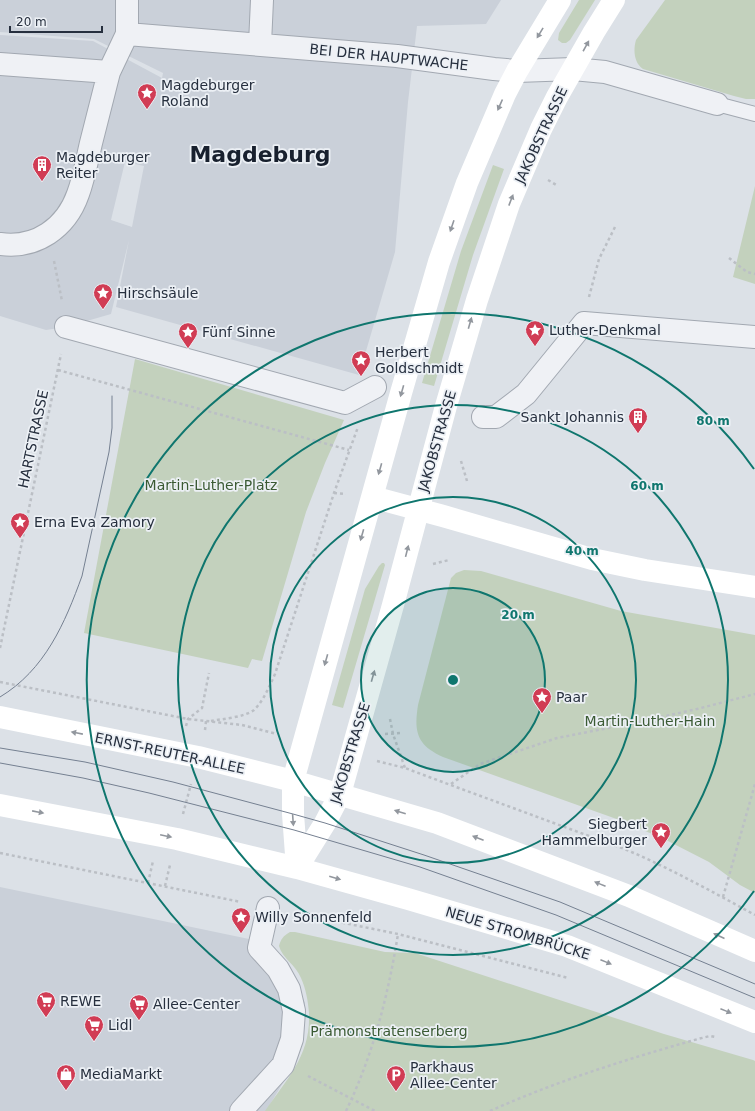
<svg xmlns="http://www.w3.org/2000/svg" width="755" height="1111" viewBox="0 0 755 1111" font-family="'DejaVu Sans',sans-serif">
<rect width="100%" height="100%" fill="#dce1e7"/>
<path fill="#cad0d9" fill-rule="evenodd" d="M0,0H501L486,24L417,26L408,102L395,252L359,375L116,307L129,240L111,314L66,327L46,330L0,316V35L93,41L162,78L163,73L94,39L0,32ZM125,162L144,166L132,227L111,220Z
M0,887L249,939L293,973L305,1003L298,1058L266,1111H0Z"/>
<path fill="#c3d1bd" d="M579,0H595L570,40L566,43H562L558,40L559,33Z
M665,0H755V99H746L734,96L643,69C634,63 633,50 636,40Z
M493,165L504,169L473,255L434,386L422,383L461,251Z
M755,186V284L733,277Z
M135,359L344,420L325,463L306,512L262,661L252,659L248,668L84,633Z
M382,563H384L385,565L343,708L332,705L365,589L379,566Z
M464,570L481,571L621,611L755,635V893L740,885L709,862L668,841L625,822L443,757C416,745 414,731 418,705L451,578L456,573Z
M290,932H295L385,952L415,953L664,1034L753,1060L755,1061V1111H265C287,1079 311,1055 309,1013C308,1001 306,989 301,978C296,965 282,958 279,946C281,939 283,936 290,932Z"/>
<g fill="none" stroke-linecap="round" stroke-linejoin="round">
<g stroke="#a2a8b1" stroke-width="16">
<path id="lane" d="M717,104L755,114"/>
</g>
<g stroke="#a2a8b1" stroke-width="24">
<path id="street" d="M127,34L397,56L494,69L517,71L573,69L605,72L717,104
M260,44L262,0
M0,64L109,72C103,96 97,119 91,143C87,160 84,178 78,194C66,228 36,249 0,244
M109,72L127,34V0
M66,327L345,403L375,387
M483,417H496L526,394L584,323L755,337
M241,1111L283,1065L292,1039L294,1011L289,989L278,969L259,948L268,908"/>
</g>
<path stroke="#bbbfc5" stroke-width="2.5" stroke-dasharray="3 3" stroke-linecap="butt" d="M548,180L558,186
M729,258L747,272L755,274
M54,261L62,301
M589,297L599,259L616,225
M58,370L349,450
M461,461L467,481
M334,493L346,494
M433,564L449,560
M0,648L61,354
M0,682L188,719L242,725L277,734
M390,719L393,734L405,768
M211,721C222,719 245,717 254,710C264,700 269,687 275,674L334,493L358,427
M186,726L188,719L202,708L209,673
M205,730L206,721
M385,734L402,733
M377,761L405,768L429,777L627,850C671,869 713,892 755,915
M451,784L480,764L557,738L639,722L697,709L755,694
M183,814L191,784
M0,853L241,902
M148,883L153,861
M165,886L170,865
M723,897L755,784
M295,913L398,934L568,978
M308,1076L375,1111
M346,1111C373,1055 388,996 398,934
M490,1111C557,1081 627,1059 698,1039L710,1036L715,1037"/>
<use href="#lane" stroke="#eff1f5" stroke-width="14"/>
<use href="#street" stroke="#eff1f5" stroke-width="22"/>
<path stroke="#fff" stroke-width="22" d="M372,497L443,516L592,559L645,570L755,587
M0,717L198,757L293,781L437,823L629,896L755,951
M0,805L177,839L297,868L408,899L567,946L755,1022
M297,868L325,823L340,794L393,605L446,406L477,300L509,204L541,129L557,97L594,32L614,0
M297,868L293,814V781L401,393L439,262L467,183L505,94L517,71L560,0"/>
<path stroke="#758091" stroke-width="1" d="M0,697C45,670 65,623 82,576L109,452L112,428V396
M0,748L85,762L173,782L293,814L325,823L424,855L560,902L755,984
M0,763L83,778L149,793L294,830L420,867L556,915L755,998"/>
</g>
<defs><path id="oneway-solid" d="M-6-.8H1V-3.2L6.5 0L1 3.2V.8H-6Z"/></defs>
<g fill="#92979e">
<use href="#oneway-solid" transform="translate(540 33) rotate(121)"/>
<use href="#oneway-solid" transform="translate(586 46) rotate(-61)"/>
<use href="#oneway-solid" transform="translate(500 105) rotate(114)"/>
<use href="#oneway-solid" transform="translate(511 200) rotate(-69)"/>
<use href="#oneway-solid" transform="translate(452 226) rotate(109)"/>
<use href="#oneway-solid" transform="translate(470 323) rotate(-74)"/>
<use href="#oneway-solid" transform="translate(402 391) rotate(106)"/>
<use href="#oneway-solid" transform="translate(380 469) rotate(106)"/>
<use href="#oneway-solid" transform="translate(362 535) rotate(106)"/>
<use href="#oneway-solid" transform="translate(407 551) rotate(-76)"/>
<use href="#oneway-solid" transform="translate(326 660) rotate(106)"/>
<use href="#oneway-solid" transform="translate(373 676) rotate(-74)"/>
<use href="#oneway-solid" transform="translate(77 733) rotate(-169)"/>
<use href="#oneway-solid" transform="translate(38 812) rotate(11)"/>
<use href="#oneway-solid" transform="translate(400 812) rotate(-163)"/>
<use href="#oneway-solid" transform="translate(293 820) rotate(86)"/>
<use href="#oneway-solid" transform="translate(166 836) rotate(12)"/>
<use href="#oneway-solid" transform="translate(478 838) rotate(-159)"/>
<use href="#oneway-solid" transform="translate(335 878) rotate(16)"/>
<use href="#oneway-solid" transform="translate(600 884) rotate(-158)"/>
<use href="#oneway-solid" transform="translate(719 936) rotate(-156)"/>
<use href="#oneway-solid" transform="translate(606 962) rotate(22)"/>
<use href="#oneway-solid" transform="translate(726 1011) rotate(22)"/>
</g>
<circle cx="453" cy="680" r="92" fill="#0f766e" fill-opacity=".12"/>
<g fill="none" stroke="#0f766e" stroke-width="2">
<circle cx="453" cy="680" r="92"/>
<circle cx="453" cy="680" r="183"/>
<circle cx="453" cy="680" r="275"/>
<path d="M754 891A367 367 0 1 1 754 469"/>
</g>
<defs>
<g id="sight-pin" transform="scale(1)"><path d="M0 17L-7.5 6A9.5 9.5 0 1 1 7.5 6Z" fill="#d13c54" stroke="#ecf0f5"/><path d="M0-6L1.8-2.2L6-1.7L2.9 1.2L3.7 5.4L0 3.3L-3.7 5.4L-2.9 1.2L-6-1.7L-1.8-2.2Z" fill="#fff"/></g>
<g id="building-pin" transform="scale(1)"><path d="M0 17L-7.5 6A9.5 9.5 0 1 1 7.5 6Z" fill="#d13c54" stroke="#ecf0f5"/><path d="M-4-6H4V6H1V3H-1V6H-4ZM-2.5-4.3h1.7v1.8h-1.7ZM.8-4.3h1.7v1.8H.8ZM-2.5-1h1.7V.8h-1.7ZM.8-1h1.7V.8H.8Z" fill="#fff"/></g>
<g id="supermarket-pin" transform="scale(1)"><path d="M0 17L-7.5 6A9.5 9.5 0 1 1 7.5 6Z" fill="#d13c54" stroke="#ecf0f5"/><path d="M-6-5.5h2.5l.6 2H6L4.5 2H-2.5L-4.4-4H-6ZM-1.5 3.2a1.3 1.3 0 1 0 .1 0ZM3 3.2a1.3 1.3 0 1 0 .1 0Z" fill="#fff"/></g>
<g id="shop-pin" transform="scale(1)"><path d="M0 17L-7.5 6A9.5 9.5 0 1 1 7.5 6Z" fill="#d13c54" stroke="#ecf0f5"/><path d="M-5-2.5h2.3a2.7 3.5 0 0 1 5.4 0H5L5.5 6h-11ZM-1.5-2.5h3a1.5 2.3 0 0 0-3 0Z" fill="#fff"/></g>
<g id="parking-pin" transform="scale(1)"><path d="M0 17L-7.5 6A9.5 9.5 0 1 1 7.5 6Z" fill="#d13c54" stroke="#ecf0f5"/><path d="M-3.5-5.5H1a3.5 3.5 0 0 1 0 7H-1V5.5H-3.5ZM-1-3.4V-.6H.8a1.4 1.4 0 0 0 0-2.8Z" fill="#fff"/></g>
</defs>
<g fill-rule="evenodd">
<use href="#sight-pin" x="147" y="93"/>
<use href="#building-pin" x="42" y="165"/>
<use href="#sight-pin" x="103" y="293"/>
<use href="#sight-pin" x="535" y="330"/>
<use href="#sight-pin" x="188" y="332"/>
<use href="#sight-pin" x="361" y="360"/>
<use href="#building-pin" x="638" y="417"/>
<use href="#sight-pin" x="20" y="522"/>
<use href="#sight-pin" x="542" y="697"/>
<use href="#sight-pin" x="661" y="832"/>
<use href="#sight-pin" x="241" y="917"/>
<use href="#supermarket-pin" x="46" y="1001"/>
<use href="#supermarket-pin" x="139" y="1004"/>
<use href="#supermarket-pin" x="94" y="1025"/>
<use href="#shop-pin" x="66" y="1074"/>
<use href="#parking-pin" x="396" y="1075"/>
</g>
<g text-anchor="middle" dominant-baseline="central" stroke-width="3.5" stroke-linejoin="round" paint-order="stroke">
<g font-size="14" fill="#262f3e" stroke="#ecf0f5">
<text transform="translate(389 57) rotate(6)">BEI DER HAUPTWACHE</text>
<text transform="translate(541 135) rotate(-65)">JAKOBSTRASSE</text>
<text transform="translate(33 439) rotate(-78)">HARTSTRASSE</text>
<text transform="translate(437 441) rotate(-74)">JAKOBSTRASSE</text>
<text transform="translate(170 753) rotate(12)">ERNST-REUTER-ALLEE</text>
<text transform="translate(350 753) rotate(-73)">JAKOBSTRASSE</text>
<text transform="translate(518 933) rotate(17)">NEUE STROMBRÜCKE</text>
</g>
<g font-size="14" fill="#262f3e" stroke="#ecf0f5" text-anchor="start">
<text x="161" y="85">Magdeburger<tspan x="161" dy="16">Roland</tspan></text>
<text x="56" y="157">Magdeburger<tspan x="56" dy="16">Reiter</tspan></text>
<text x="117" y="293">Hirschsäule</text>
<text x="549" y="330">Luther-Denkmal</text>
<text x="202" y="332">Fünf Sinne</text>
<text x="375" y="352">Herbert<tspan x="375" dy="16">Goldschmidt</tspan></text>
<text x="624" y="417" text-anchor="end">Sankt Johannis</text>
<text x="34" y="522">Erna Eva Zamory</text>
<text x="556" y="697">Paar</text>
<text x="647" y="824" text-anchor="end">Siegbert<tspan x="647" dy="16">Hammelburger</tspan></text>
<text x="255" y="917">Willy Sonnenfeld</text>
<text x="60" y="1001">REWE</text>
<text x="153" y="1004">Allee-Center</text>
<text x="108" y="1025">Lidl</text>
<text x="410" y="1067">Parkhaus<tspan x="410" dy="16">Allee-Center</tspan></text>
<text x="80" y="1074">MediaMarkt</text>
</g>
<g font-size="14" fill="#3a5a33" stroke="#ecf0f5">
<text x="211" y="485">Martin-Luther-Platz</text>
<text x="650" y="721">Martin-Luther-Hain</text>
<text x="389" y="1031">Prämonstratenserberg</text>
</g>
<g font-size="22" font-weight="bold" fill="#18202e" stroke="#ecf0f5">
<text x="260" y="154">Magdeburg</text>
</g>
</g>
<circle cx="453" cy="680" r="6" fill="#0f766e" stroke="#ecf0f5" stroke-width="2"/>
<g font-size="12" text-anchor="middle" font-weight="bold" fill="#0f766e" stroke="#ecf0f5" stroke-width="3.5" stroke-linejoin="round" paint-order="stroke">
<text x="713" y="425">80 m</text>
<text x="647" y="490">60 m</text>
<text x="582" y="555">40 m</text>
<text x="518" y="619">20 m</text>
</g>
<path d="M10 26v6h92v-6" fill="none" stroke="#262f3e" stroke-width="2"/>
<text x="16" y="26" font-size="12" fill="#262f3e" stroke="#ecf0f5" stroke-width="3" paint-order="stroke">20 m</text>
</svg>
